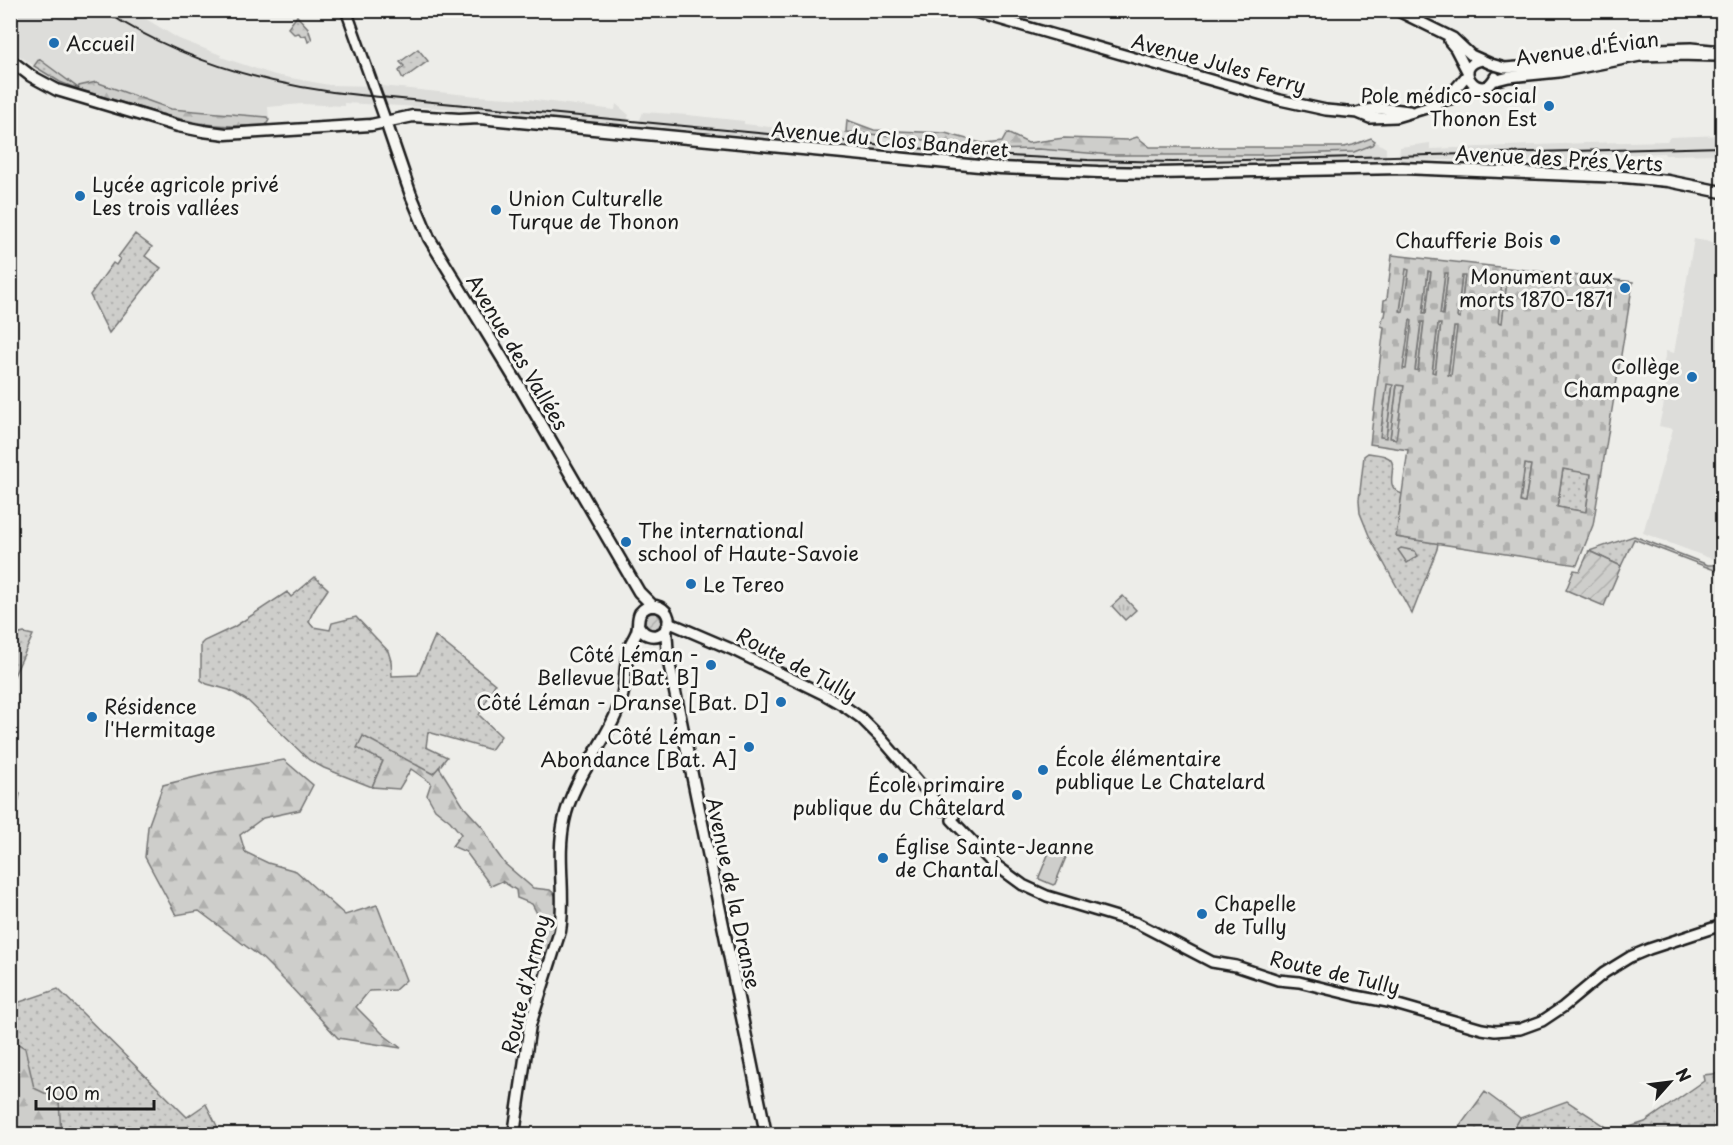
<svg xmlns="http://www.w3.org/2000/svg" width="1733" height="1145" viewBox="0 0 1733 1145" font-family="'Playpen Sans',sans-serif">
<defs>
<pattern id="grass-dots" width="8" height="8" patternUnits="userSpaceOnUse" patternTransform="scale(1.5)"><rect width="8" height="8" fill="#cececb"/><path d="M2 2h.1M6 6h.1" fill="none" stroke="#b0b0ae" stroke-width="1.8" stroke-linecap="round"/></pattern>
<pattern id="forest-firs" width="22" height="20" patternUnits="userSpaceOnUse" patternTransform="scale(1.5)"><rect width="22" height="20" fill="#cececb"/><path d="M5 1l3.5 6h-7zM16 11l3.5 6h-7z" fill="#b0b0ae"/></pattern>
<pattern id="cemetery-stones" width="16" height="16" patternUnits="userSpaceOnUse" patternTransform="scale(1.5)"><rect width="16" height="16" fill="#cececb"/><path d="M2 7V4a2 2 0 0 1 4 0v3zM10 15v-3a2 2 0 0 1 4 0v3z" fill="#b0b0ae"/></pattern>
<pattern id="park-tufts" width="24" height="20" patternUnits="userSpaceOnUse" patternTransform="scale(1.5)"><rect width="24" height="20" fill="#cececb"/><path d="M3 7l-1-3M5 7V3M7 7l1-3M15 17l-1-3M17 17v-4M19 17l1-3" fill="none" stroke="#b0b0ae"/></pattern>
<pattern id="garden-furrows" width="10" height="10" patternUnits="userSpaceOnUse" patternTransform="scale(1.5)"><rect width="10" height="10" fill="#cececb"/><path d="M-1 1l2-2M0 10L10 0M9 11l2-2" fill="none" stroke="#b0b0ae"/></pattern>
</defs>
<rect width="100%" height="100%" fill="#edede9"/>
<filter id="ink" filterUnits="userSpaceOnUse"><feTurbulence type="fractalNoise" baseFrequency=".0167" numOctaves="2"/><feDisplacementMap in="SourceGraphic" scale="12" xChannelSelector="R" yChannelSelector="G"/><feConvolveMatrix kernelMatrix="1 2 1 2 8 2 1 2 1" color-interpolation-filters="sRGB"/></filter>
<g filter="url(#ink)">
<path fill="#ddddda" d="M10,11H133L179,39L221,55V57L275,75L329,85L381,86L477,96L527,99L615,110L616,104L629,115L626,125L478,110L344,103V106L302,104L268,107L269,120L266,125L223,126L201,123L177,118L78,89L60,82L43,72L11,50Z
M643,112L688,115L744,121V124L831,134L835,131L846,132L913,138L980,150L1039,149L1112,155L1198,156L1353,152L1372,145L1375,141L1386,148V160L1128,164L1049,162L994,159L887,150L638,125Z
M1722,135V154L1665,155L1664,153L1574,156V164L1506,161L1399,160L1400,147L1430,143V149L1586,143L1667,141L1670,137Z
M1694,239L1722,244V555L1712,559L1643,533L1673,429L1659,426L1664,403L1656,401L1666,351L1674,353Z"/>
<path fill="url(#grass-dots)" stroke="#757574" stroke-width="1.5" d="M297,16L308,28L312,40L308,42L306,35L301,36L299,33L294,34L288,28Z
M418,49L428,61L403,79L399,71L404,66L400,62Z
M39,59L78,88V89L60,82L34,66Z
M135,234L152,247L145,256L161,268L109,333L90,295L113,263L116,265L120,259L118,257Z
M1405,269H1409L1404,312L1400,311Z
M1428,271H1431L1426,313H1423Z
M1445,273H1448L1443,315H1440Z
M1462,275L1465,276L1460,318L1457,317Z
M1502,280L1507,281L1503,323L1497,322Z
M1409,320H1413L1407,369H1403Z
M1421,322H1424L1418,371H1415Z
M1438,324H1441L1435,373H1432Z
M1454,326L1458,327L1452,376L1448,375Z
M1387,383L1393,384L1386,438L1380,437Z
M1397,385H1404L1397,439L1390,438Z
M1368,453C1374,454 1382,454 1387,457C1402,464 1380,486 1402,494L1397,537L1438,543L1437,549L1412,614L1370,538L1360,513L1359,500L1364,456Z
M1525,464L1531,465L1525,503L1520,502Z
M1563,469L1591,473L1586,512L1557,507Z
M1634,536L1708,565H1713L1722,562V573L1634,539L1621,566L1589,551Z
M315,577L328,589C322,599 311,611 309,622L313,627L330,630L332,623L356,617L388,651L391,661L392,676L418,675L435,636L495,684L479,715L501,736L491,750L428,732L426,747L447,757L434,774L358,748L383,761L372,787L324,768L309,760L248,701L229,690L207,684L201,680V644L204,641L234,627L287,592L291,597Z
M24,633L33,635L11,682V645L20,634Z
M58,989L187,1117L206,1104L221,1134H11V1001L17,1003Z
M1722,1073V1134H1511L1520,1118L1567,1101L1614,1132L1645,1122L1704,1081L1703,1075Z"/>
<path fill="url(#forest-firs)" stroke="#757574" stroke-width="1.5" d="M96,82L171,109L267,117L269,120L266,125C244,126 222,127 200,123C159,116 118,100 78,89L79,86Z
M847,120L874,130L945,133L985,144L1002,142L1007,133L1028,143L1064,138L1128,140L1137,137L1150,147H1344L1353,145L1371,138L1375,141L1372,145L1354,152L1260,155H1112L1039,149L980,150L913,138L846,132Z
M363,736L433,774L439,767L464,807L484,829L495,850L505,864L533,888L550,890L557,896L556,924L545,961L533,959L541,921L532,904L517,898L516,890L502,881L491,886L466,852L452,846L461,834L450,821L435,809L427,795L431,783L411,769L399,789L372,787L383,761L357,748Z
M284,760L313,785L300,810L263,818L240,835L245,852L268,863L296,871L345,915L377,905L406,980L395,990L369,991L356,1007L384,1035L401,1048L338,1038L289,985L263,959L199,911L176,915L145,857L148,827L163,785L216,772Z
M10,782L20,794L14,820H11Z
M10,1039L25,1048L34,1088L59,1100L61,1134H11Z
M1485,1092L1520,1118L1511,1134H1454Z"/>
<path fill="url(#cemetery-stones)" stroke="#757574" stroke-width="1.5" fill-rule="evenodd" d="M1392,255L1633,282L1593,525L1577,565L1396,537L1408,450L1370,444L1384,327L1381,326L1383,317L1385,316L1386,310H1383L1384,300L1387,299ZM1406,269L1409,270L1403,312L1400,311ZM1428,271L1431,272L1426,313H1423ZM1445,273H1448L1443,315L1440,314ZM1462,276H1465L1460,318L1457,317ZM1502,280L1507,281L1502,323L1498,322ZM1410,320L1412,321L1406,369H1403ZM1421,322H1424L1418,371L1415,370ZM1438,324H1441L1435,373L1432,372ZM1454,327H1457L1451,376L1448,375ZM1387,384L1393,385L1386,438L1380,437ZM1397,385L1404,386L1396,439L1390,438ZM1525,464L1531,465L1525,503L1520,502ZM1563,469L1591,474L1586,512L1557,507Z"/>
<path fill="url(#park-tufts)" stroke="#757574" stroke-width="1.5" d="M1401,548L1415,551L1418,556L1407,563L1398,550Z
M1123,596L1136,610L1125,620L1112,606Z"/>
<path fill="url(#garden-furrows)" stroke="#757574" stroke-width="1.5" d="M1589,551L1621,566L1604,606L1566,590L1574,570L1580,571Z
M645 621a8 8 0 1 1 16 0a8 8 0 1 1-16 0Z"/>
<path fill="#cececb" stroke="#757574" stroke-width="1.5" d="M1052,849L1066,857L1055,884L1053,885L1039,879V877L1050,850Z"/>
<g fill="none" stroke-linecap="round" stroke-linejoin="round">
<g stroke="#1c1c1c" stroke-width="14">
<path id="minor" d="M346,10L386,122
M968,10L1280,100L1326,110L1358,113L1370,118L1396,117L1433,106L1446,100L1458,97L1478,87
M1396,10L1453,38L1471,55L1491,64L1505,68L1557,64L1617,53L1657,49L1691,48L1722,51
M1449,41L1455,48L1468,73
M1482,60C1450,66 1481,105 1495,77
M1493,81L1509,77L1559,72L1640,56L1678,55L1716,56
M1446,100L1468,74
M1358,113C1373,106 1393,109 1409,111
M668,622L731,649L825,695L844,706L861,718L880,737L943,810L948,809L952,811L954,816L952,820L993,863L1023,885L1047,896L1137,923L1212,962L1236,966L1278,980L1299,982L1356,996L1388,1002L1482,1029L1495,1031L1520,1029L1542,1021L1563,1007L1604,973L1630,957L1649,949L1722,925"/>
</g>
<g stroke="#1c1c1c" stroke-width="15">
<path id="major" d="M10,60L31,76L57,90L178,126L203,131L226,134L371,125L413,116L459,119L479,118L1000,168L1098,172L1157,173L1402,168L1624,177L1668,181L1722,192
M386,122L411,195L429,238L521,389L639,592L653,606
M666,628L668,658L766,1134
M514,1134L530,1025L560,931C566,894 556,859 564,821C572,781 600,751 616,714C626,693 624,675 628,652C629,644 635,638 637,631C639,625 637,619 640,613C644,608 650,605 656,606C660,607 665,610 667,614C676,633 648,646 638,625"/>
</g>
<use href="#minor" stroke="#f6f6f2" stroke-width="9"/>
<use href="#major" stroke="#f6f6f2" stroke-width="10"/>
<path stroke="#1c1c1c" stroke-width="2" d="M103,10C181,61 267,86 359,95L990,155L1088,160L1173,162L1722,147"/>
</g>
</g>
<g fill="#1f6fb2" stroke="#f6f6f2" stroke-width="2">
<circle cx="54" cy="43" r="6"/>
<circle cx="1549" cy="106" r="6"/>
<circle cx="80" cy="196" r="6"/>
<circle cx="496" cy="210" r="6"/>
<circle cx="1555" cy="240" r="6"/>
<circle cx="1625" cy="288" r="6"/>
<circle cx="1692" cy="377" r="6"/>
<circle cx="626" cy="542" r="6"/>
<circle cx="691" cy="584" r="6"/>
<circle cx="711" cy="665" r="6"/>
<circle cx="781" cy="702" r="6"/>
<circle cx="92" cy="717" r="6"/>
<circle cx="749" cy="747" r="6"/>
<circle cx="1043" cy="770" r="6"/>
<circle cx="1017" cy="795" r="6"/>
<circle cx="883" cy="858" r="6"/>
<circle cx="1202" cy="914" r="6"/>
</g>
<g text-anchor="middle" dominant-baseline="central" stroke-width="6" stroke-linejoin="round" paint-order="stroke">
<g font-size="20" fill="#1c1c1c" stroke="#f6f6f2" text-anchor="start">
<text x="66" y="43">Accueil</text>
<text x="1537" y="95" text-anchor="end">Pole médico-social<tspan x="1537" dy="23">Thonon Est</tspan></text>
<text x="92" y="184">Lycée agricole privé<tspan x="92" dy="23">Les trois vallées</tspan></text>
<text x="508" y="198">Union Culturelle<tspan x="508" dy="23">Turque de Thonon</tspan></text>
<text x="1543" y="240" text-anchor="end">Chaufferie Bois</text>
<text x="1613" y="276" text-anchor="end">Monument aux<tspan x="1613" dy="23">morts 1870-1871</tspan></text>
<text x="1680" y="366" text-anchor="end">Collège<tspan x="1680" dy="23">Champagne</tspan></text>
<text x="638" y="530">The international<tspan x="638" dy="23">school of Haute-Savoie</tspan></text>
<text x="703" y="584">Le Tereo</text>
<text x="699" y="654" text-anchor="end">Côté Léman -<tspan x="699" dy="23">Bellevue [Bat. B]</tspan></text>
<text x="769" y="702" text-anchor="end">Côté Léman - Dranse [Bat. D]</text>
<text x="104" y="706">Résidence<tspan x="104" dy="23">l'Hermitage</tspan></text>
<text x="737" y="736" text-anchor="end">Côté Léman -<tspan x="737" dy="23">Abondance [Bat. A]</tspan></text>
<text x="1055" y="758">École élémentaire<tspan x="1055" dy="23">publique Le Chatelard</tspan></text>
<text x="1005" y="784" text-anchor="end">École primaire<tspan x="1005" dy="23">publique du Châtelard</tspan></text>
<text x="895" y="846">Église Sainte-Jeanne<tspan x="895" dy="23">de Chantal</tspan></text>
<text x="1214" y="903">Chapelle<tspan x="1214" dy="23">de Tully</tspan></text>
</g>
<g font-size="20" fill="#1c1c1c" stroke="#f6f6f2">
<text transform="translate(1587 48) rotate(-8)">Avenue d'Évian</text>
<text transform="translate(1219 63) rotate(15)">Avenue Jules Ferry</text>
<text transform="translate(890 139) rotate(5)">Avenue du Clos Banderet</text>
<text transform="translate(1559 158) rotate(3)">Avenue des Prés Verts</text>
<text transform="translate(518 352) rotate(59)">Avenue des Vallées</text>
<text transform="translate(797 664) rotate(28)">Route de Tully</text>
<text transform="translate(734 893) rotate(78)">Avenue de la Dranse</text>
<text transform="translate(1335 972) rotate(13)">Route de Tully</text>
<text transform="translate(525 984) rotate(-76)">Route d'Armoy</text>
</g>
</g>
<rect width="1733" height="1145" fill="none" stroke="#f6f6f2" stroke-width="36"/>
<rect x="18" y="18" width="1697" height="1109" fill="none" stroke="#1c1c1c" stroke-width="2" filter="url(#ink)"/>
<g transform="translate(1670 1082) rotate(62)" stroke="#f6f6f2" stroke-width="4.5" paint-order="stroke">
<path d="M0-4.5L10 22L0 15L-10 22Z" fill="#1c1c1c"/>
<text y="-9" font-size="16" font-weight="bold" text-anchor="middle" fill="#1c1c1c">N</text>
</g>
<path d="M36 1100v9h118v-9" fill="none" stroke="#1c1c1c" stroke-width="3"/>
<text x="45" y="1100" font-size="18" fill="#1c1c1c" stroke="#f6f6f2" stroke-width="4.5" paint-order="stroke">100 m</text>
</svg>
